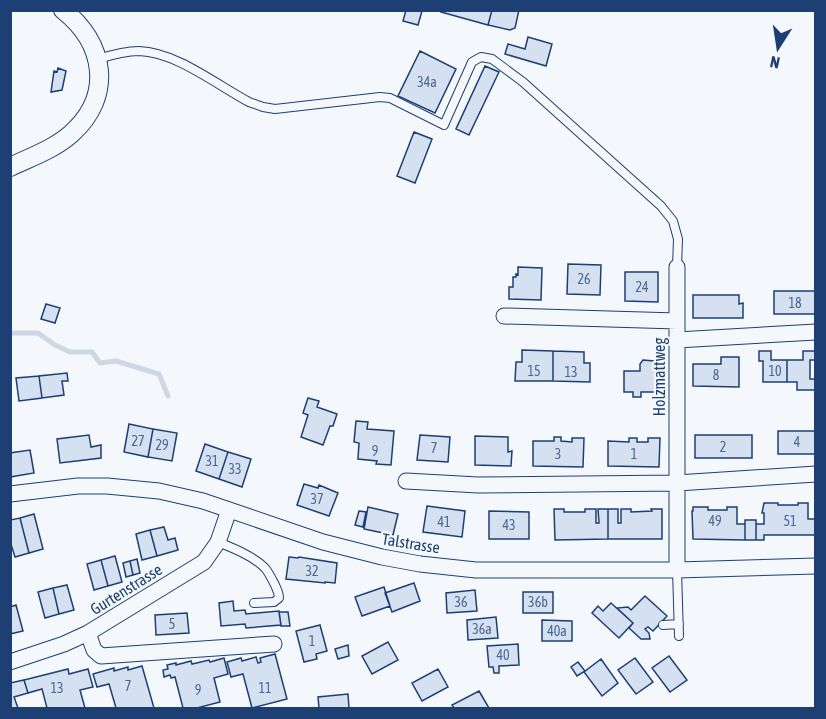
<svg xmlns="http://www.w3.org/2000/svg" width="826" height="719" viewBox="0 0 826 719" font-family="'Asap Condensed',sans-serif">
<rect width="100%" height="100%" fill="#f4f7fb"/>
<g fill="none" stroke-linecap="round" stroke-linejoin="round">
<path stroke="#cfd7e4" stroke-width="5" d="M10,333H38L55,345L70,352H92L100,363L116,361L159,374L168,396"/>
</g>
<path fill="#d5e0f0" stroke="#1d3f73" stroke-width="1.5" d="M406,10L422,11L418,25L403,21Z
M442,10H492L488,25L441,12Z
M492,10H519L515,28L510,30L488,25Z
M528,37L552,44L546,66L505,54L508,44L525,49Z
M420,51L456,69L435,113L398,96Z
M485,66L499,72L469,135L456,129Z
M58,68L66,71L62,90L51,92L54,71L57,72Z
M414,132L432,139L415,183L397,176Z
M568,264L601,265L600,295L567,294Z
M518,267L542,268L541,300L509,299V287H513V277H516V274L518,275Z
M625,272H658V302L625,301Z
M774,291H816V314H774Z
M693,295H739V304L743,303V318H693Z
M46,304L60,308L55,323L41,319Z
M522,350L553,351V381H515L516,362H522Z
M553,351L584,352V363H590V382L553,381Z
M759,351H771V360H787V382H763V361H759Z
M803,351H815V360H810V379H816V390H797V382H787V360H803Z
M721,357H739V387L693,386V364H721Z
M643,360L654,361L657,364V392H641V397H633V392H624V371H640V364Z
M67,373L68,381H62L64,395L42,398L39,376Z
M39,376L42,398L19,401L16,378Z
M308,398L319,401L317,407L337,414L333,426H330L323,445L301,437L308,415L303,413Z
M356,421L368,422L367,429L394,431L391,465L376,464L377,461L358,459L359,443L354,442Z
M129,424L153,429L148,457L124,452Z
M153,429L177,433L172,461L148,457Z
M778,431H816V454H778Z
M89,435L91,447L101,445V458L60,463L57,439Z
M420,435L450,437L448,462L417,460Z
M695,435H752V458H695Z
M475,436L508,437V452L512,451L511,466L475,465Z
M554,437H561V441L572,442V438H584L583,467L533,466V441H554Z
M629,438H637V442H648V438H660L659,467L608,466V441L629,442Z
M205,444L228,452L219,479L196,471Z
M30,450L34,473L10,477V453Z
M228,452L251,459L242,487L219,479Z
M304,484L318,488L319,485L338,493L329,516L297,505Z
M764,503H778V505H798V503H808V519H816V535H764V540H756V524H764V513H762Z
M427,506L465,511L462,537L423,532Z
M368,507L398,514L393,535L364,529Z
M693,507H708V510H727V507H737V524H745V540L693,539L692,511H693Z
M554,509H564V512H585V509H596V523H599L598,509H608V539L555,540Z
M608,509H618V523H621V509H631V512L652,511L651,509H662V539H608Z
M359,511L366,512L363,527L355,525Z
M489,511L529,512V539H489Z
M34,514L43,549L29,553L20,518Z
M20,518L29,553L15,557L10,541V520Z
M745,520H756V540H745Z
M164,527L168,540L175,538L178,550L157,556L150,530Z
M150,530L157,556L142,560L136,534Z
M115,556L122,582L108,586L101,560Z
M289,557L298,558L299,557L337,563L335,583L325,582V583L286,579Z
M137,559L140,573L133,575L130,561Z
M101,560L108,586L94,590L87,564Z
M130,561L133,575L126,577L123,563Z
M414,583L420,601L392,612L385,593Z
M67,585L74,610L59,614L53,588Z
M384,587L390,606L362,616L355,597Z
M53,588L59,614L45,618L38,592Z
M475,590L477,611L447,613L446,593Z
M523,592H553V613H523Z
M645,596L667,616L653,631L648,627L645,629L649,633L650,639H641L629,628L633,623L617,608L628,607L631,610Z
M233,601L234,611L245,610L246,614L279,611L281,625L246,628L245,624L221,626L219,603Z
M611,603L633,623L619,638L592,613L598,606L603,611Z
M16,605L23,631L10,634V607Z
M279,612H288L290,626H281Z
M187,613L189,633L156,635L155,615Z
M496,617L498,638L468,640L467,620Z
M542,620L572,621V641H542Z
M320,625L327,651L316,654L317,659L304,662L296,631Z
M388,642L398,660L372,674L362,656Z
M518,644L519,665L499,666V673H494L493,667H489L487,646Z
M348,645L349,656L338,659L335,649Z
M275,654L287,699L252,708L243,674L231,677L227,662L241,658L242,661L256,657L258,663L261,662L260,658Z
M669,656L687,680L670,692L652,668Z
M224,658L228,674L214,678L220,702L197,708H183L175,677L171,678L170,675L164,677L163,670L168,669L167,665L176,663V665L191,661L192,664L209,660L210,662Z
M635,658L653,682L636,694L618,670Z
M601,659L618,683L602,696L584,672Z
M578,662L585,671L577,676L571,667Z
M142,666L154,708H116L109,684L97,687L93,674L114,668V671L128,667V670Z
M68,669L69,674L88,669L93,687L80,690L85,708H47L42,689L28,693L24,680Z
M438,669L448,687L422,701L412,683Z
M24,680L28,693L14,697L18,708H10V683Z
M479,691L489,708H454L452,705Z
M348,694L349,708H319L318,697Z"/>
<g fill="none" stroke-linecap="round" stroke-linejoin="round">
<g stroke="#1d3f73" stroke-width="10">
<path id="service" d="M98,59C111,55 125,51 139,51C176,52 217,85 249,102L263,107L275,109L380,97L390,98L444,125L472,62L481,57L492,59L523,82L661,206L673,221L678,239L677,267
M218,542C233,548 253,556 265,568C269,573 272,579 275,585C277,590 279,593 279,598L274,602L254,603
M677,570L679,636
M663,625L679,624"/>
</g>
<g stroke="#1d3f73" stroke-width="17">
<path id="minor" d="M504,316L677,321V570
M677,321V267
M677,340L816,332
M406,481L478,485L677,483L816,474
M10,494L78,486H107L159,491L203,501L323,542L382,557L420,564L476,570H677L816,566
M88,633L94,650L101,656L274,644
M10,662L64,644L88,633L204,562L218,542L229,510"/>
</g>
<g stroke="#1d3f73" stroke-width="20">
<path id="tertiary" d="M10,167C31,157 54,149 71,134C114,96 105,43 63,10"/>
</g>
<use href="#service" stroke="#f4f7fb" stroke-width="8"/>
<use href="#minor" stroke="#f4f7fb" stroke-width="15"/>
<use href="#tertiary" stroke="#f4f7fb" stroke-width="18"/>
</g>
<g text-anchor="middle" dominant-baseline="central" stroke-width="4.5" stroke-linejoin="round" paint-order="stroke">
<g font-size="14" fill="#4b6792">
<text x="427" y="82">34a</text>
<text x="584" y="279">26</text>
<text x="642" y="287">24</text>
<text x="795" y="303">18</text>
<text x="534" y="371">15</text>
<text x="775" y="371">10</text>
<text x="571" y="372">13</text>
<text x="716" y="375">8</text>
<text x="138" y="441">27</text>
<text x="797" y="442">4</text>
<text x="162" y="445">29</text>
<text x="723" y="447">2</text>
<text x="434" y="448">7</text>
<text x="375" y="451">9</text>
<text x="558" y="454">3</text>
<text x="634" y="454">1</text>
<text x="212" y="461">31</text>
<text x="235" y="469">33</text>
<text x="317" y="499">37</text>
<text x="715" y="521">49</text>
<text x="790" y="521">51</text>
<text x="444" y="522">41</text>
<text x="509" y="525">43</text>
<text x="312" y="571">32</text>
<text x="461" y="602">36</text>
<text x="538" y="602">36b</text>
<text x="172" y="624">5</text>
<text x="482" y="629">36a</text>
<text x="557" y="631">40a</text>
<text x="312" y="641">1</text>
<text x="503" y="655">40</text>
<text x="128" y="686">7</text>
<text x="57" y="688">13</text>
<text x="265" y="688">11</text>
<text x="198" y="690">9</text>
</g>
<g font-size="16" fill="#1d3f73" stroke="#f4f7fb">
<text transform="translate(659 377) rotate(-90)">Holzmattweg</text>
<text transform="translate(411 543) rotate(9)">Talstrasse</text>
<text transform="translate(126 589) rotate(-32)">Gurtenstrasse</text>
</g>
</g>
<rect width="826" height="719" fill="none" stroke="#1d3f73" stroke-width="24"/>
<g transform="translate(778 48) rotate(192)" stroke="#f4f7fb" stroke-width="4.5" paint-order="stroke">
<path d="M0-4.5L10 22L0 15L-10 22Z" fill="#1d3f73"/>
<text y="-9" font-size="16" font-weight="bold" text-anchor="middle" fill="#1d3f73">N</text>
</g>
</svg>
